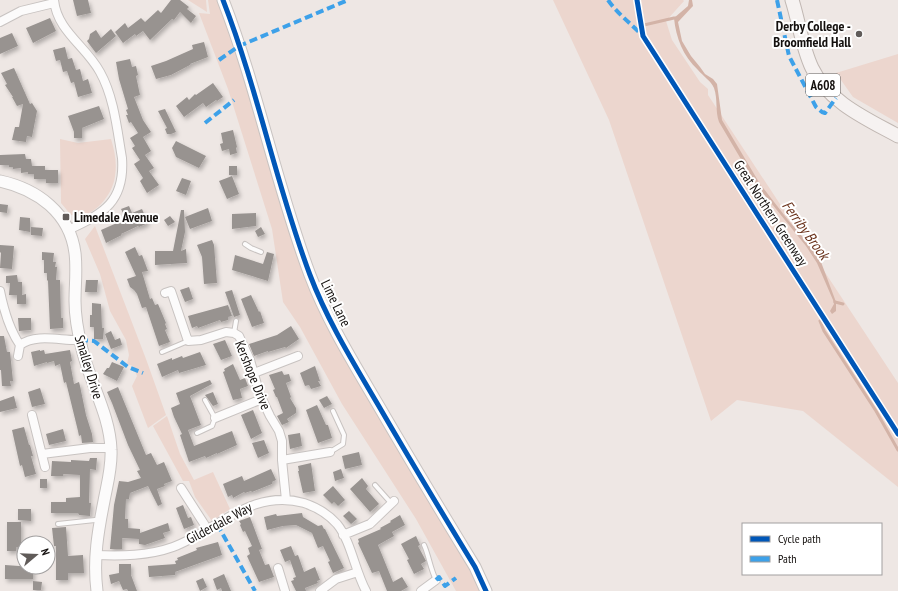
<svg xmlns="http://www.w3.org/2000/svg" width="898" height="591" viewBox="0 0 898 591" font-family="'PT Sans Narrow',sans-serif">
<defs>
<filter id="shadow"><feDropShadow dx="2" dy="3" stdDeviation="2" flood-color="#0004"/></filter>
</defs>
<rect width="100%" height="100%" fill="#eee7e4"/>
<path fill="#ecd6ce" d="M188,0H206L207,12Z
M208,0H219L226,18L292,237L431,502L478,585L480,591H456L416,519L342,404L300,327L283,302L272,229L228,89L199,13L210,14Z
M553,0H683L684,1L666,21L672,40L700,82L708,89V95L898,383V487L803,411L737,400L711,421L609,120Z
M898,54V123L853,97L836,73Z
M60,139L78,143L111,139C115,152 117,163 115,176C113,193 98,213 80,216C78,216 74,215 71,215L61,203Z
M95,226L146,359L166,415L148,428L132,386L137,376L133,366L127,364L129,355L126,340L110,311L100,274L85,239Z
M167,416L180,454L194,480L213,472L230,509L212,521L195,497L189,481H183L153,426Z"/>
<path fill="#d3b3a7" d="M689,0H692L693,6L678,22L682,41L691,56L700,67L705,74L713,79L717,84L722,120L760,184L788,220L807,242L821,262L836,302V311L832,314L830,311L834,304L833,300L817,263L806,246L755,183L719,122C715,111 718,99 714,88C711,81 703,76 698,70C683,56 676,38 674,18L688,6Z"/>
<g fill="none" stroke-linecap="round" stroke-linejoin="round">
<path stroke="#d3b3a7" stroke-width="3" d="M644,25L674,18H677
M835,302L843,304
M820,321L824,331L876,411L898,450"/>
</g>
<path fill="#989390" filter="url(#shadow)" d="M73,0H88L91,13L77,16Z
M171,0H180L189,7L187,9L196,16L191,23L180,12L174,20L172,19L150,40L143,31L136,36L135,34L123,43L115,32L125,23L128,28L141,18L145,22L158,10L161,13Z
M50,18L56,31L33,43L26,28Z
M111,29L116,36L96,53L87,41L89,39L90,34L96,30L101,38Z
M12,33L18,46L0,54V38Z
M204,42L208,57L190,64V65L171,75L156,79L151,66L166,61L193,49L192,45Z
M65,47L68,59L72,58L76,70L80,69L83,81L88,79L92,93L78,97L74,82L71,83L67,71L63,72L60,60L56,61L53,50Z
M130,59L132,67L136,66L138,75L136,76L140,95L134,97L143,120L151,132L143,137L151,151L145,155L154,168L149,171L159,185L147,193L140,181L143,178L134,164L140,160L132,148L135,146L130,138L138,133L131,122L129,123L126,115H128L126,110L128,109L119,79L116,62Z
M14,68L30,104L32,103L37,111L32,137L27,136L26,142L12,140L15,127H19L23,104L17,106L12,97H13L5,85L7,84L1,73Z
M213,83L223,97L217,101L216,100L206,107L203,103L184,117L176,106L187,97L189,100L195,94L196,95Z
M99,106L104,119L82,128V138H74V132L68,116Z
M165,109L176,132L171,134H167L165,129L167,128L158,111Z
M233,130L237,147L236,148L237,153L230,155L229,149L222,151L220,144L223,143L221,133Z
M176,141L206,156L199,168L176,157L172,148Z
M25,154L26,159H31L32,166H45V170H58V183H46V179H34V174H28V172L21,173V168L13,169V167H9V165H0V155Z
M229,166H237V175H229Z
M232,176L239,194L227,199L219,181Z
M182,178L191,181L186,195L176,191Z
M0,204L8,205L7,213L0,212Z
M129,206L132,213L142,209L148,223L139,227L138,226L121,234L122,235L106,243L101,230L126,219L121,209Z
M208,208L212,221L190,229L185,217Z
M181,210H184L185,232L181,251L186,249L187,263L155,265V251H173Z
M256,213V226L232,229V214Z
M170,216L175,222L168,226L164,220Z
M20,217L30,218V232L19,230Z
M31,227L43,228L42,236L31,235Z
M261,227L265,234L258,237L255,231Z
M212,240L214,245L217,283L204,284L202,257L197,245Z
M0,245L14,246L12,269L0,268L1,253L0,252Z
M135,247L139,256L142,255L148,271L142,272L150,299L152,298L155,305L158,304L166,323L165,324L167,329L165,330L170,342L159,346L146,307L142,308L137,294L134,290L130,287L127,279L136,276L125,252Z
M42,252L54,253L53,262H56L55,267H57L56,280H60L61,318H63V328L50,329L48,281L47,280V273H44V260H42Z
M267,252L274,254L268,281L232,270L235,255L263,264Z
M17,275L18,282H22V295L26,294V304H17V295H9L10,283H6V276Z
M86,280H98L97,292H85Z
M189,287L193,299L185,302L180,290Z
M232,290L240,315L234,317L225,292Z
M251,295L259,312L260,311L264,323L252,327L241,299Z
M92,303L101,304L102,328H104L103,339H94V327H90V315H92Z
M228,305L232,316L228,317V320L221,322L220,320L198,328L197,326L192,328L188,316Z
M18,318H31V330L19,331Z
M291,326L299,339L286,348L285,347L268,352V351L254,356L249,344L277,335Z
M111,331L115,340L120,338L122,345L111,349L105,334Z
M0,336H4L7,352H10L13,381H10L11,386H2L1,370H0Z
M225,340L232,356L221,360L213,344Z
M40,350V351L44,350L45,354L70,350L72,361L70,362L74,384L79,382L80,386L86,415L92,434L93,442L82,443L81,435L79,436L78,431L66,382L64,383L60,364L55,366L54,361L47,363V362L34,366L31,352Z
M200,352L206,365L179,373L178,370L162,377L157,364L172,358V360L182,356L183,358Z
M112,362L124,367L117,381L103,374L107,368H109Z
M233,364L240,380L245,378L248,386L240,389L242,398L233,400L223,372L225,371L224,369Z
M315,366L320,381H318L321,386L311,389L309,385L305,386L300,373Z
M282,371L284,375L289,374L291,381L286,383L291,397L290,398L296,408V413L287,419L289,422L282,425L277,416L283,413L277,397H276L273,390L275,389L269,375Z
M210,380L212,384L190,396L201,425L188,430L194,446L232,431L237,445L217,454V453L206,458L205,456L189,462L180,435L182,434L174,417L171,408L180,404L176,393Z
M118,387L146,455L151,453L157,465L164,462L172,481L164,484L165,486L157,489L162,504L158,506L148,486L130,493L129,499H126L125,519H128V528L140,529V533L168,523L170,531L163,533L165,538L145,545L139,544V539L122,538V549H110L114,505L119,481L128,482L141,478L137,471L140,470L128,445L112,403L107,392Z
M40,388L45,404L32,407L28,392Z
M213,392L218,404L213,406L205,395Z
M14,396L17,408L0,412V401Z
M327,396L332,404L324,408L319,400Z
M317,405L326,425H328L332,438L318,443L306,410Z
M253,410L262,433L251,439L241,415Z
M24,427L29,445H30L33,456H31L36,474L25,477L22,465L20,466L12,430Z
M63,429L66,441L49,445L46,434Z
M300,433L302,446L290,449L288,435Z
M264,440L269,453L258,458L252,443Z
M359,452L362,465L345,469L342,456Z
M90,458H97L96,470L90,469L89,503H91L90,516L79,515L78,513H51V502H66V498L80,497V475L63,474V476H51L52,461L71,462V460L89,461Z
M311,463L315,491L303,493L298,471H299L298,466Z
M271,469L276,480L272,482V484L252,492L251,491L245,493L244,492L233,498L232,495L228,497L223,484L242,476L244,481Z
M341,469L344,478L335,481L333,472Z
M362,478L368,486L366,489L379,504L370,512L350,489Z
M40,479H47V488H40Z
M333,486L345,500L338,506L334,502L332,504L323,495Z
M183,505L188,518L191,517L194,525L184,529L176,508Z
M18,509H31V521L18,520Z
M349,511L357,519L351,524L343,516Z
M302,513L303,517L318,526L322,525L324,529H325L344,568L333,573L328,562L330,561L323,546L318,548L312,533L296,525L283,526L267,530L264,517L276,514L277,516Z
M400,515L405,525L392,532L394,536L378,545L393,582L402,577L408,587L401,591H387L379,571L372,573L358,543L359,542L358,539L381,529L380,528L391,522L390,521Z
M250,517L262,549L259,550L265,565L269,564L274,577L259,582L247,556L250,554L248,548L252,546L245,531L243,532L240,525L241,524L239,521Z
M7,522H21V547H16V551H7Z
M66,527L68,556L83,555L84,573H68V580H56V546H54L52,528Z
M416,536L420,545L418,546L426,561L421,564L424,569L414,574L407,560L409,559L401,544Z
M218,542L222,555L175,572V575L149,577L148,566L176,564L175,561L178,560L177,558L197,550L196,548Z
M291,546L295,556L298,555L304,572L315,567L320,580L317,581L318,583L305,588L306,591H296L291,581L294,580L293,578L296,577L290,560L285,562L280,550Z
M119,564H131V575L137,591H128L127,589L123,590L119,581L111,584L109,575L119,573Z
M5,565L33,567V579H5Z
M224,574L231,591H222L221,588L217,590L213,579Z
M203,578L207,587L200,591L196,581Z
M33,581L42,582L41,590H33Z"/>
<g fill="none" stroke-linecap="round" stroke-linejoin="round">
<g stroke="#c8c3c1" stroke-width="6">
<path id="lane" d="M245,244L251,248L261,252
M234,333L236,321
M162,352L188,341
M197,433L212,426L215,418L205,400
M330,452L343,444L344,435L333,411
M375,485L391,503
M58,524L95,520H99
M424,545C429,556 430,568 436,580"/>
</g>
<g stroke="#c8c3c1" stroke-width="10">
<path id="street" d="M54,0C57,31 86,46 100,72C114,97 117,129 122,158C125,201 104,214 68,230
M0,22L21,11L54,3
M0,291C4,311 9,329 20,345
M165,293L171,291L188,341L201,340L226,332L234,333L239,336L250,360L260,395L270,416L279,431L282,441V460L286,500
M18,356L20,345C37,333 61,341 80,340
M254,373L298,356
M32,415L45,467
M215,418L262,399
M42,454L90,448H111
M282,460L330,452
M181,488L208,530
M343,535L370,524L394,501
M95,555C121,556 148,556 173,547C218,530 252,488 304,503C316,507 329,515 337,524C351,541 355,571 366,591
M278,568L285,591
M320,591L336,579L358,572
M421,591L436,580"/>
</g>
<g stroke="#c8c3c1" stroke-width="13">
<path id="secondary" d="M223,0C258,90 276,185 310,275C327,320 353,362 377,403C409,458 442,513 475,567L486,591
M0,181C37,189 70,213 75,253C77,269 75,285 75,301C75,318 78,333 82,349C90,383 110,415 111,450C112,467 107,485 104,501C98,531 93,560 97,591"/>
</g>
<g stroke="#c0b7b2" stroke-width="15">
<path id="primary" d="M792,0C799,22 802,47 812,68C828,102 867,119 898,136"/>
</g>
<use href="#lane" stroke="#fcfbfb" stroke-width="4"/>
<use href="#street" stroke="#fcfbfb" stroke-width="8"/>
<use href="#secondary" stroke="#fcfbfb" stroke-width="11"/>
<use href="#primary" stroke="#f6f2f1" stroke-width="13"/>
<path stroke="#3da1e9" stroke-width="4" stroke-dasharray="8 4" stroke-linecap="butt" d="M608,0C617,13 630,23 642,35
M777,0L789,56L816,107L822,112L825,113L836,98
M219,60L239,46L348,0
M205,123L234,100
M80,340L94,341L128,367L143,373
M217,524L255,591
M436,580L439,577L445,586L456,578"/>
<g stroke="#fff" stroke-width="8">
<path id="cycleway" d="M223,0C258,90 276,185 310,275C327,320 353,362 377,403C409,458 442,513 475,567L486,591
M637,0L643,36L898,434"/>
</g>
<use href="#cycleway" stroke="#0057b8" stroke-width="5"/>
</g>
<g fill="#605b59" stroke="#fff" stroke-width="1.5">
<circle cx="859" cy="34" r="4"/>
<rect x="62" y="213" width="8" height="8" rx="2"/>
</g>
<g text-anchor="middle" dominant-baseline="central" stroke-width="4" stroke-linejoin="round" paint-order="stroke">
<rect fill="#fff" stroke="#5a5856" stroke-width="1" x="806" y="74" width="34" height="22" rx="3"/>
<g font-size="13" font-weight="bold" fill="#14100e">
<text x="823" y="85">A608</text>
</g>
<g font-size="14" font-weight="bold" fill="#14100e" stroke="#fff" text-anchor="end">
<text x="851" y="26">Derby College -<tspan x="851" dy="16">Broomfield Hall</tspan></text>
<text x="74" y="217" text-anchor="start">Limedale Avenue</text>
</g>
<g font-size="14" fill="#14100e" stroke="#fff">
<text transform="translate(771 213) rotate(57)">Great Northern Greenway</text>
<text transform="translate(336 303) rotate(64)">Lime Lane</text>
<text transform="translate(89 367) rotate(73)">Smalley Drive</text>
<text transform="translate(253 375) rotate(68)">Kershope Drive</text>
<text transform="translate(219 523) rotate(-28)">Gilderdale Way</text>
</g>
<g font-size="15" font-style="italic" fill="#6b331c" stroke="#fff">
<text transform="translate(806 230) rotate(54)">Ferriby Brook</text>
</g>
</g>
<rect x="742" y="523" width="140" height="52" fill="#ffffff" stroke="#a19f9f"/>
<rect x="750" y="536" width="20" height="6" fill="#0057b8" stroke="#a19f9f"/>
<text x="778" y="543" font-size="12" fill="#14100e">Cycle path</text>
<rect x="750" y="556" width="20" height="6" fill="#3da1e9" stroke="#a19f9f"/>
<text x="778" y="563" font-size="12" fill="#14100e">Path</text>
<g transform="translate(36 555) rotate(71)"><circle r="19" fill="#ffffff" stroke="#a19f9f"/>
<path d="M0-3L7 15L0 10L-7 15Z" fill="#605b59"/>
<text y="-6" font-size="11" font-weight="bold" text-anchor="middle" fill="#14100e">N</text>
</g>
</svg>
